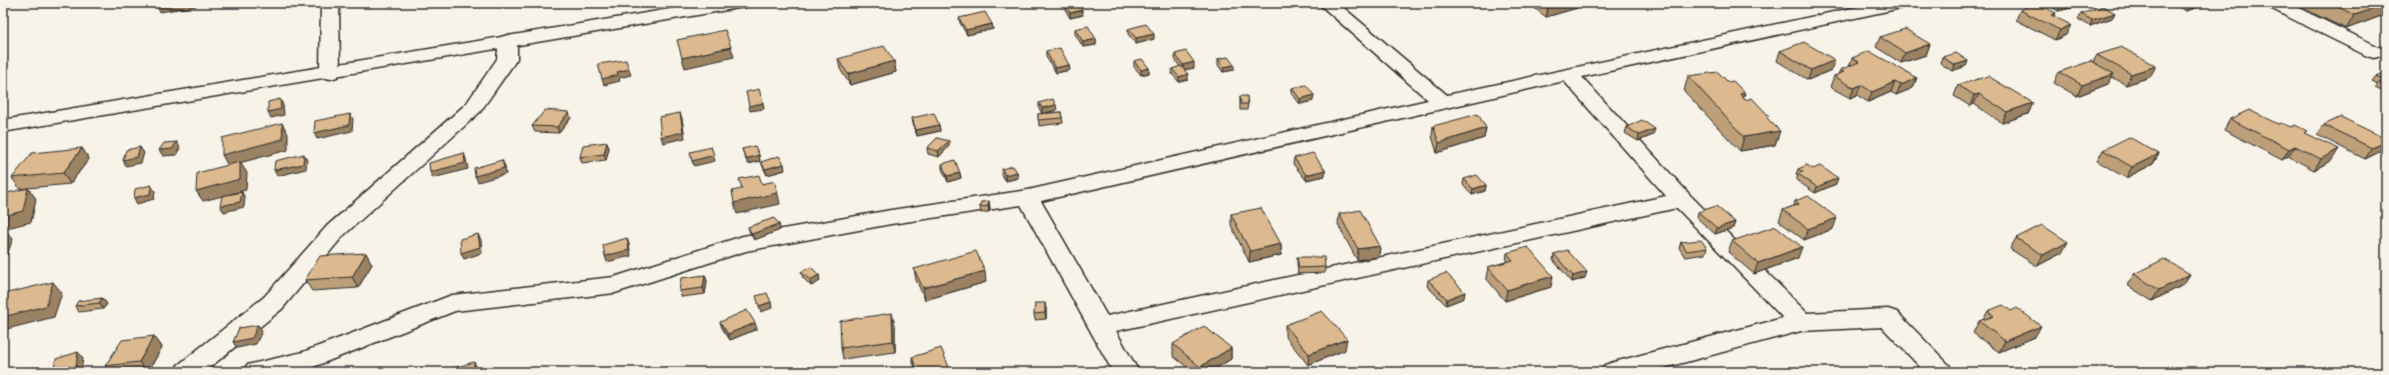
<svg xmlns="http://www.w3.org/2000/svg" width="2389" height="375" viewBox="0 0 2389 375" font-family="Dekko,sans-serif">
<rect width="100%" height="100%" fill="#f7f3e8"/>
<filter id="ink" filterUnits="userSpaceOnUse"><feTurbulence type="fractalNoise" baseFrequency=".025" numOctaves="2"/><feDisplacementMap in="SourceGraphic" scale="8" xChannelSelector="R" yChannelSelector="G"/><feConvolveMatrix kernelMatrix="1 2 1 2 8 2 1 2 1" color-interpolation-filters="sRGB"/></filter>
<g filter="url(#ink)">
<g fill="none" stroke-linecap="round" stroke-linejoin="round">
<g stroke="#2b2b2b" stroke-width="3">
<path id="minor" d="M321,3H339L340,73L337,77L330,79L323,77L320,73Z
M1318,3H1338L1447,95L1875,3H1910L1907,7L1901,8L1582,77L1690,195L1807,313L1888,309L1897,312L1949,365L1953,372H1925L1882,327L1801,331L1649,372H1601L1605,365L1614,362L1783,318L1677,208L1116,331L1139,372H1113L1021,205L891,224L746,251L615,293L455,311L308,369L297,372H243L247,365L303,352L452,295L614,277L743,236L891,210L1028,190L1428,100ZM1564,81L1666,196L1107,316L1041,201Z
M2265,3H2288L2381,48L2384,52L2381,56L2374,58L2367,56L2268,7Z
M508,35L515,37L517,41V59L480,112L343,236L282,309L204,372H174L178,365L264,297L327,226L466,104L497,59L499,41L501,37Z"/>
</g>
<g stroke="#2b2b2b" stroke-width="3">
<path id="major" d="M706,3H748L745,7L739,8L3,132V120Z"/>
</g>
<use href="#minor" fill="#f7f3e8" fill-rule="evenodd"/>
<use href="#major" fill="#f7f3e8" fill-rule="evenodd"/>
</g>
<path fill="#bd9f7a" stroke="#2b2b2b" d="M1534,3H1578L1577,8L1546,17L1533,7Z
M2044,3H2089V4L2058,11Z
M2171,3H2212L2186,11Z
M2292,3H2386V12L2384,15L2346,29Z
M1065,5L1083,15L1070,18L1066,11Z
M2020,10L2056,13L2054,17L2066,35L2055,40L2016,20Z
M2115,13L2112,18L2090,26L2078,19L2081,14Z
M959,18L992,24L993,29L967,35L960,23Z
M1075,29L1096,39V45L1083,47L1075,34Z
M1128,29L1154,39L1136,44L1128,34Z
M1880,37L1930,44L1926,55L1901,63L1876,47Z
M1046,51L1070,70L1056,73L1046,57Z
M1780,51L1831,70L1808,80L1777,61Z
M1175,54L1194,68L1184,70L1188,80L1179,82L1172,74V69L1180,67L1175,59Z
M2097,55L2150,77L2126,85L2112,77L2108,84L2077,96L2054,83L2059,72L2093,62Z
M1942,57L1968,61L1966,66L1952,71L1940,63Z
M1852,58L1913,88L1896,95L1891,92L1868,102L1857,95L1850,98L1830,87L1834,76L1838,75L1840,70L1849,67Z
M838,59L894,61L896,72L850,85L840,69Z
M1218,59L1234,70L1223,72L1218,65Z
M1134,61L1149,68V73L1141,75L1134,67Z
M2386,73V93L2375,88L2378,84L2372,81L2376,76Z
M1688,76L1743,98L1768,119L1775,145L1740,151L1684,91Z
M1958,85L2033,103L2028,114L2002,123L1974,104L1970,106L1954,96Z
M1292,88L1313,101L1300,104L1292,94Z
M1240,96L1248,104L1247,110H1240Z
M1039,103L1057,110L1042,114L1039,108Z
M1061,112L1063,123L1039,126L1038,114Z
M571,118L559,133L535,132L532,126Z
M912,118L939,125L940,131L917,136L913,124Z
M2230,119L2278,124L2305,134L2332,160L2314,170L2288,156L2282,160L2224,130Z
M2324,125L2381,151L2365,159L2317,135Z
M1433,126L1486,128L1484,138L1437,153L1432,136Z
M1627,127L1653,135L1638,141L1625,133Z
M607,142L609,148L606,160L582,163L580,157Z
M949,146L939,157L928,154L927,148Z
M82,148L89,159L70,184L28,188L36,199L31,222L28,188L20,189L12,178Z
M742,149L759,155L760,161L748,164L744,155Z
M2103,150L2159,154L2153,164L2126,178L2097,161Z
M1294,158L1325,170V176L1306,180L1293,164Z
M761,162L785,170L767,175L763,167Z
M942,164L960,173L961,178L948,182L942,169Z
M1002,169L1017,172L1018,178L1006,181L1002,175Z
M1798,169L1836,184L1815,193L1796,180L1798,176L1796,174Z
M1464,179L1486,185L1485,191L1472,195L1463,185Z
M1795,201L1833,229L1804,240L1779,221L1783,210L1794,206Z
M981,202L990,207L989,212L981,213L980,207Z
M1698,212L1735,222L1733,228L1715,234L1697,218Z
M1231,214L1281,244V255L1249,262L1231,225Z
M1339,214L1380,246L1379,257L1357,260L1338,225Z
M779,224L780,230L754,240L750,233L748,227Z
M2016,238L2062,253L2037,266L2010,249Z
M1732,241L1798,258L1754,274L1728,252Z
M1681,242L1707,248L1705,254L1685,257L1679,248Z
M1507,253L1551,287L1505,301L1486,278L1488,267L1506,262Z
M1554,254L1585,278L1572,282L1553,260Z
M1297,257L1325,267V273L1298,274L1297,263Z
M372,264L358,288L312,291L305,280Z
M914,269L986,282L925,300L916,280Z
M801,272L819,275L820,281L811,286L803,278Z
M2134,274H2190L2183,285L2152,301L2127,285Z
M705,275L707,281L705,294L682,297L679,291Z
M1428,280L1464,298L1446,305L1427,286Z
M102,298L107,304L103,309L79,312L75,306Z
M1045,303L1046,309V319L1035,320L1034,314Z
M1988,311L2035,337L1999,352L1973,333L1979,321L1983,320Z
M720,322L757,329L730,340L722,328Z
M895,325V352L843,359L841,348Z
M1285,325L1345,350L1308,365L1285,336Z
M154,336L162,347L148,372H110L105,366Z
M1173,344L1231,348V359L1210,372H1193L1173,356Z
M912,357L951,372H917L913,363Z"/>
<path fill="#9a8263" stroke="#2b2b2b" d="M154,3H197L196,6L160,12Z
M1562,3H1578L1577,8L1546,17L1548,7Z
M2061,3H2089V4L2058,11Z
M2190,3H2212L2186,11Z
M2386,4V12L2384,15L2346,29L2355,15Z
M1082,10L1083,15L1070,18V13Z
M2115,13L2112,18L2090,26L2092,20Z
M992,24L993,29L967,35L966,30Z
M2071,25L2066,35L2055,40L2060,30Z
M1154,34V39L1136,44V38Z
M1096,39V45L1083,47V42Z
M1930,44L1926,55L1901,63L1905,53Z
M731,47L734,57L685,68L682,58Z
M1835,60L1831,70L1808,80L1811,70Z
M894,61L896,72L850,85L848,74Z
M1968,61L1966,66L1952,71L1955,65Z
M1194,62V68L1183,70V65Z
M1069,65L1070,70L1056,73L1055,68Z
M1234,65V70L1223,72L1224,67Z
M2156,66L2150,77L2126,85L2131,74Z
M1149,68V73L1141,75V70Z
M629,69L631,75L619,78L620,81L604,85L602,79L617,72Z
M1188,74V80L1179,82V77Z
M2114,74L2108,84L2077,96L2082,85Z
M1917,78L1913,88L1896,95L1901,85Z
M1895,82L1891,92L1868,102L1872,92Z
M1861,85L1857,95L1850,98L1854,88Z
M1745,93L1740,108V94Z
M1979,94L1974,104L1970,106L1974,95Z
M1314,95L1313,101L1300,104V99Z
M280,99L283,105L284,115L271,118L268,112Z
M763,103L764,109L750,111L749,106Z
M2033,103L2028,114L2002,123L2007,112Z
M1056,105L1057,110L1042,114V108Z
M569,112L571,118L559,133L557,127Z
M680,113L682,118L685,138L663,143L661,137Z
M350,114L353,119L352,131L317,139L314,133Z
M282,123L288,134V150L228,166L222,155Z
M939,125L940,131L917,136L916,130Z
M1486,128L1484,138L1437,153L1439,143Z
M1655,129L1653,135L1638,141L1639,135Z
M1780,131L1775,145L1740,151L1744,137Z
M949,141V146L939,157L938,151Z
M177,142L180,148L176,155L163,156L159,150Z
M607,142L609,148L606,160L604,154Z
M2386,142V145L2381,151L2365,159L2372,148Z
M2295,146L2288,156L2282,160L2289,149Z
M140,147L144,153L141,163L126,166L123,160Z
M711,147L715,161L694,166L692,161Z
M82,148L89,159L70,184L63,173Z
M2339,149L2332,160L2314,170L2321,159Z
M464,153L466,159L468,169L433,178L430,172Z
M304,154L307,160L306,169L277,176L274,170Z
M2159,154L2153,164L2126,178L2132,167Z
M759,155L760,161L748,164L746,159Z
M502,160L505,166L506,174L478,182L475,176Z
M240,162L247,173L246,190L203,201L196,191Z
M784,164L785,170L767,175L765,169Z
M1325,170V176L1306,180V175Z
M1017,172L1018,178L1006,181L1005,175Z
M960,173L961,178L948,182L947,176Z
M1838,178L1836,184L1815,193L1817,187Z
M775,181L780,204L737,214L734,203Z
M151,185L155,191L154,199L137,204L134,198Z
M1486,185L1485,191L1472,195L1473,189Z
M28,188L36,199L31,222L3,229V216Z
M242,192L245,198L244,207L224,212L220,206Z
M989,201L990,207L989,212L988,206Z
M1837,218L1833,229L1804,240L1808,229Z
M1735,222L1733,228L1715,234L1717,228Z
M779,224L780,230L754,240L752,234Z
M8,233L13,239L5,260L3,261V247Z
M478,234L481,240L482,253L464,259L461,253Z
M627,238L629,244L631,256L607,262L605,256Z
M2068,242L2062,253L2037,266L2043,255Z
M1281,244V255L1249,262L1250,251Z
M1380,246L1379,257L1357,260L1358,249Z
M1802,247L1798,258L1754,274L1758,263Z
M366,253L372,264L358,288L352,277Z
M985,271L986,282L925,300L923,288Z
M1587,272L1585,278L1572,282L1573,276Z
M2190,274L2183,285L2152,301L2159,290Z
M705,275L707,281L705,294L703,288Z
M819,275L820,281L811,286L810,280Z
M1553,276L1551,287L1505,301L1507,290Z
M53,282L62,293L54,317L3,330V317Z
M1465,292L1464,298L1446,305L1447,299Z
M102,298L107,304L103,309L99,303Z
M771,302L772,308L761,312L759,306Z
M1045,303L1046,309V319L1045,313Z
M892,313L895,325V352L893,341Z
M755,323L757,329L730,340L728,334Z
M258,325L262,331L256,344L237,348L233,342Z
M2041,326L2035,337L1999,352L2005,341Z
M154,336L162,347L148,372H146L139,362Z
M1347,339L1345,350L1308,365L1309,354Z
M1231,348V359L1210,372H1200V367Z
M78,352L83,358L81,372H62Z
M474,362L477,368V372H474Z"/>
<path fill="#dcb98e" stroke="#2b2b2b" d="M1077,3L1082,10L1070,13L1065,5Z
M1542,3H1562L1548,7Z
M2036,3L2056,13L2051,15L2071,25L2060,30L2020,10Z
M2329,3H2386V4L2355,15Z
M2103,6L2115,13L2092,20L2081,14Z
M985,12L992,24L966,30L959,18Z
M1146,24L1154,34L1136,38L1128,29Z
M1088,26L1096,39L1083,42L1075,29Z
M1905,29L1930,44L1905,53L1880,37Z
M725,30L731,47L682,58L677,40Z
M1804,42L1835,60L1811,70L1780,51Z
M884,46L894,61L848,74L838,59Z
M2121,47L2156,66L2131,74L2097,55Z
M1060,48L1069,65L1055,68L1046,51Z
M1186,51L1194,62L1183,65L1175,54Z
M1869,51L1917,78L1901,85L1895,82L1872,92L1861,85L1854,88L1834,76L1844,72L1840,70L1859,62L1852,58Z
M1956,53L1968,61L1955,65L1942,57Z
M1228,57L1234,65L1224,67L1218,59Z
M1142,59L1149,68L1141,70L1134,61Z
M626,60L629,69L617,72L618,75L602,79L598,64Z
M2091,61L2114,74L2082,85L2059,72Z
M1181,66L1188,74L1179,77L1172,69Z
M1718,72L1728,82L1733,81L1745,93L1740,94L1745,100L1752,98L1769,116L1766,117L1780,131L1744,137L1688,76Z
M2385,72L2386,73V86L2379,83L2385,80L2376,76Z
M1988,76L2033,103L2007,112L1979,94L1974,95L1958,85Z
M1306,85L1314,95L1300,99L1292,88Z
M759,89L763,103L749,106L746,92Z
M1240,96H1247L1248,104H1241Z
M280,99L281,109L268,112V102Z
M1053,99L1056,105L1042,108L1039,103Z
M545,110L569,112L557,127L532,126Z
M2249,110L2278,124L2281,123L2291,127L2295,125L2307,131L2304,133L2339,149L2321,159L2295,146L2289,149L2230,119Z
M1061,112L1062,118L1038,120V114Z
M680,113L683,132L661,137L659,117Z
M934,113L939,125L916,130L912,118Z
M350,114L349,125L314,133L315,121Z
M1478,114L1486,128L1439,143L1433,126Z
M2341,117L2386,139V142L2372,148L2324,125Z
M1642,120L1655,129L1639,135L1627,127Z
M282,123L283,139L222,155V138Z
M2129,137L2159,154L2132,167L2103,150Z
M937,138L949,141L938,151L927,148Z
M177,142L172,149L159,150L164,143Z
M607,142L604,154L580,157L583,145Z
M755,146L759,155L746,159L742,149Z
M140,147L137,157L123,160L126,150Z
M711,147L714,155L692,161L690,152Z
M82,148L63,173L12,178L32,153Z
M464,153L465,163L430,172L429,163Z
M1313,153L1325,170L1306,175L1294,158Z
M304,154L303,164L274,170L275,161Z
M779,156L784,164L765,169L761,162Z
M502,160L504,168L475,176L474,168Z
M955,160L960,173L947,176L942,164Z
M240,162V179L196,191L197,173Z
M1807,165L1813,169L1820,166L1838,178L1817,187L1798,174L1803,172L1798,169Z
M1013,166L1017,172L1005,175L1002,169Z
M759,175L762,184L775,181L777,193L734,203L732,191L742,189L739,179Z
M1477,175L1486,185L1473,189L1464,179Z
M151,185L150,194L134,198L135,189Z
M28,188L23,211L3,216V194Z
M242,192L240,202L220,206L222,196Z
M1808,196L1837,218L1808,229L1783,210L1799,204L1795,201Z
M989,201L988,206L980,207L981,202Z
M1716,206L1735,222L1717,228L1698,212Z
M1261,208L1281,244L1250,251L1231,214Z
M1360,210L1380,246L1358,249L1339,214Z
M774,218L779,224L752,234L748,227Z
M2042,225L2068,242L2043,255L2016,238Z
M1776,226L1802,247L1758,263L1732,241Z
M8,233L3,247V234Z
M478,234L480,247L461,253L460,239Z
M627,238L629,250L605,256L603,245Z
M1701,240L1707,248L1687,251L1681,242Z
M1528,247L1553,276L1507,290L1488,267L1513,260L1507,253Z
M1567,250L1587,272L1573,276L1554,254Z
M976,251L985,271L923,288L914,269Z
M366,253L352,277L305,280L320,256Z
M1297,257H1324L1325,267L1299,268Z
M2164,259L2190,274L2159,290L2134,274Z
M811,267L819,275L810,280L801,272Z
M1446,273L1465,292L1447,299L1428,280Z
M705,275L703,288L679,291L681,278Z
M53,282L46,306L3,317V294Z
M767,293L771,302L759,306L756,296Z
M102,298L99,303L75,306L78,301Z
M1035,303H1045V313L1034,314Z
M2003,305L2011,311L2017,308L2041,326L2005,341L1979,321L1994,316L1988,311Z
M747,310L755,323L728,334L720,322Z
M1322,311L1347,339L1309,354L1285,325Z
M892,313L893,341L841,348L840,321Z
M258,325L252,338L233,342L239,328Z
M1204,326L1231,348L1200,367L1173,344Z
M154,336L139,362L105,366L122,340Z
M941,348L951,372H918L912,357Z
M78,352L76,368L62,372H53L56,359Z
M474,362V372H440Z"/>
</g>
<rect width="2389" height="375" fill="none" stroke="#f7f3e8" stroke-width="16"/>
<rect x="8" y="8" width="2373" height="359" fill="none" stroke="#2b2b2b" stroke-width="1.5" filter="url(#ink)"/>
</svg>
